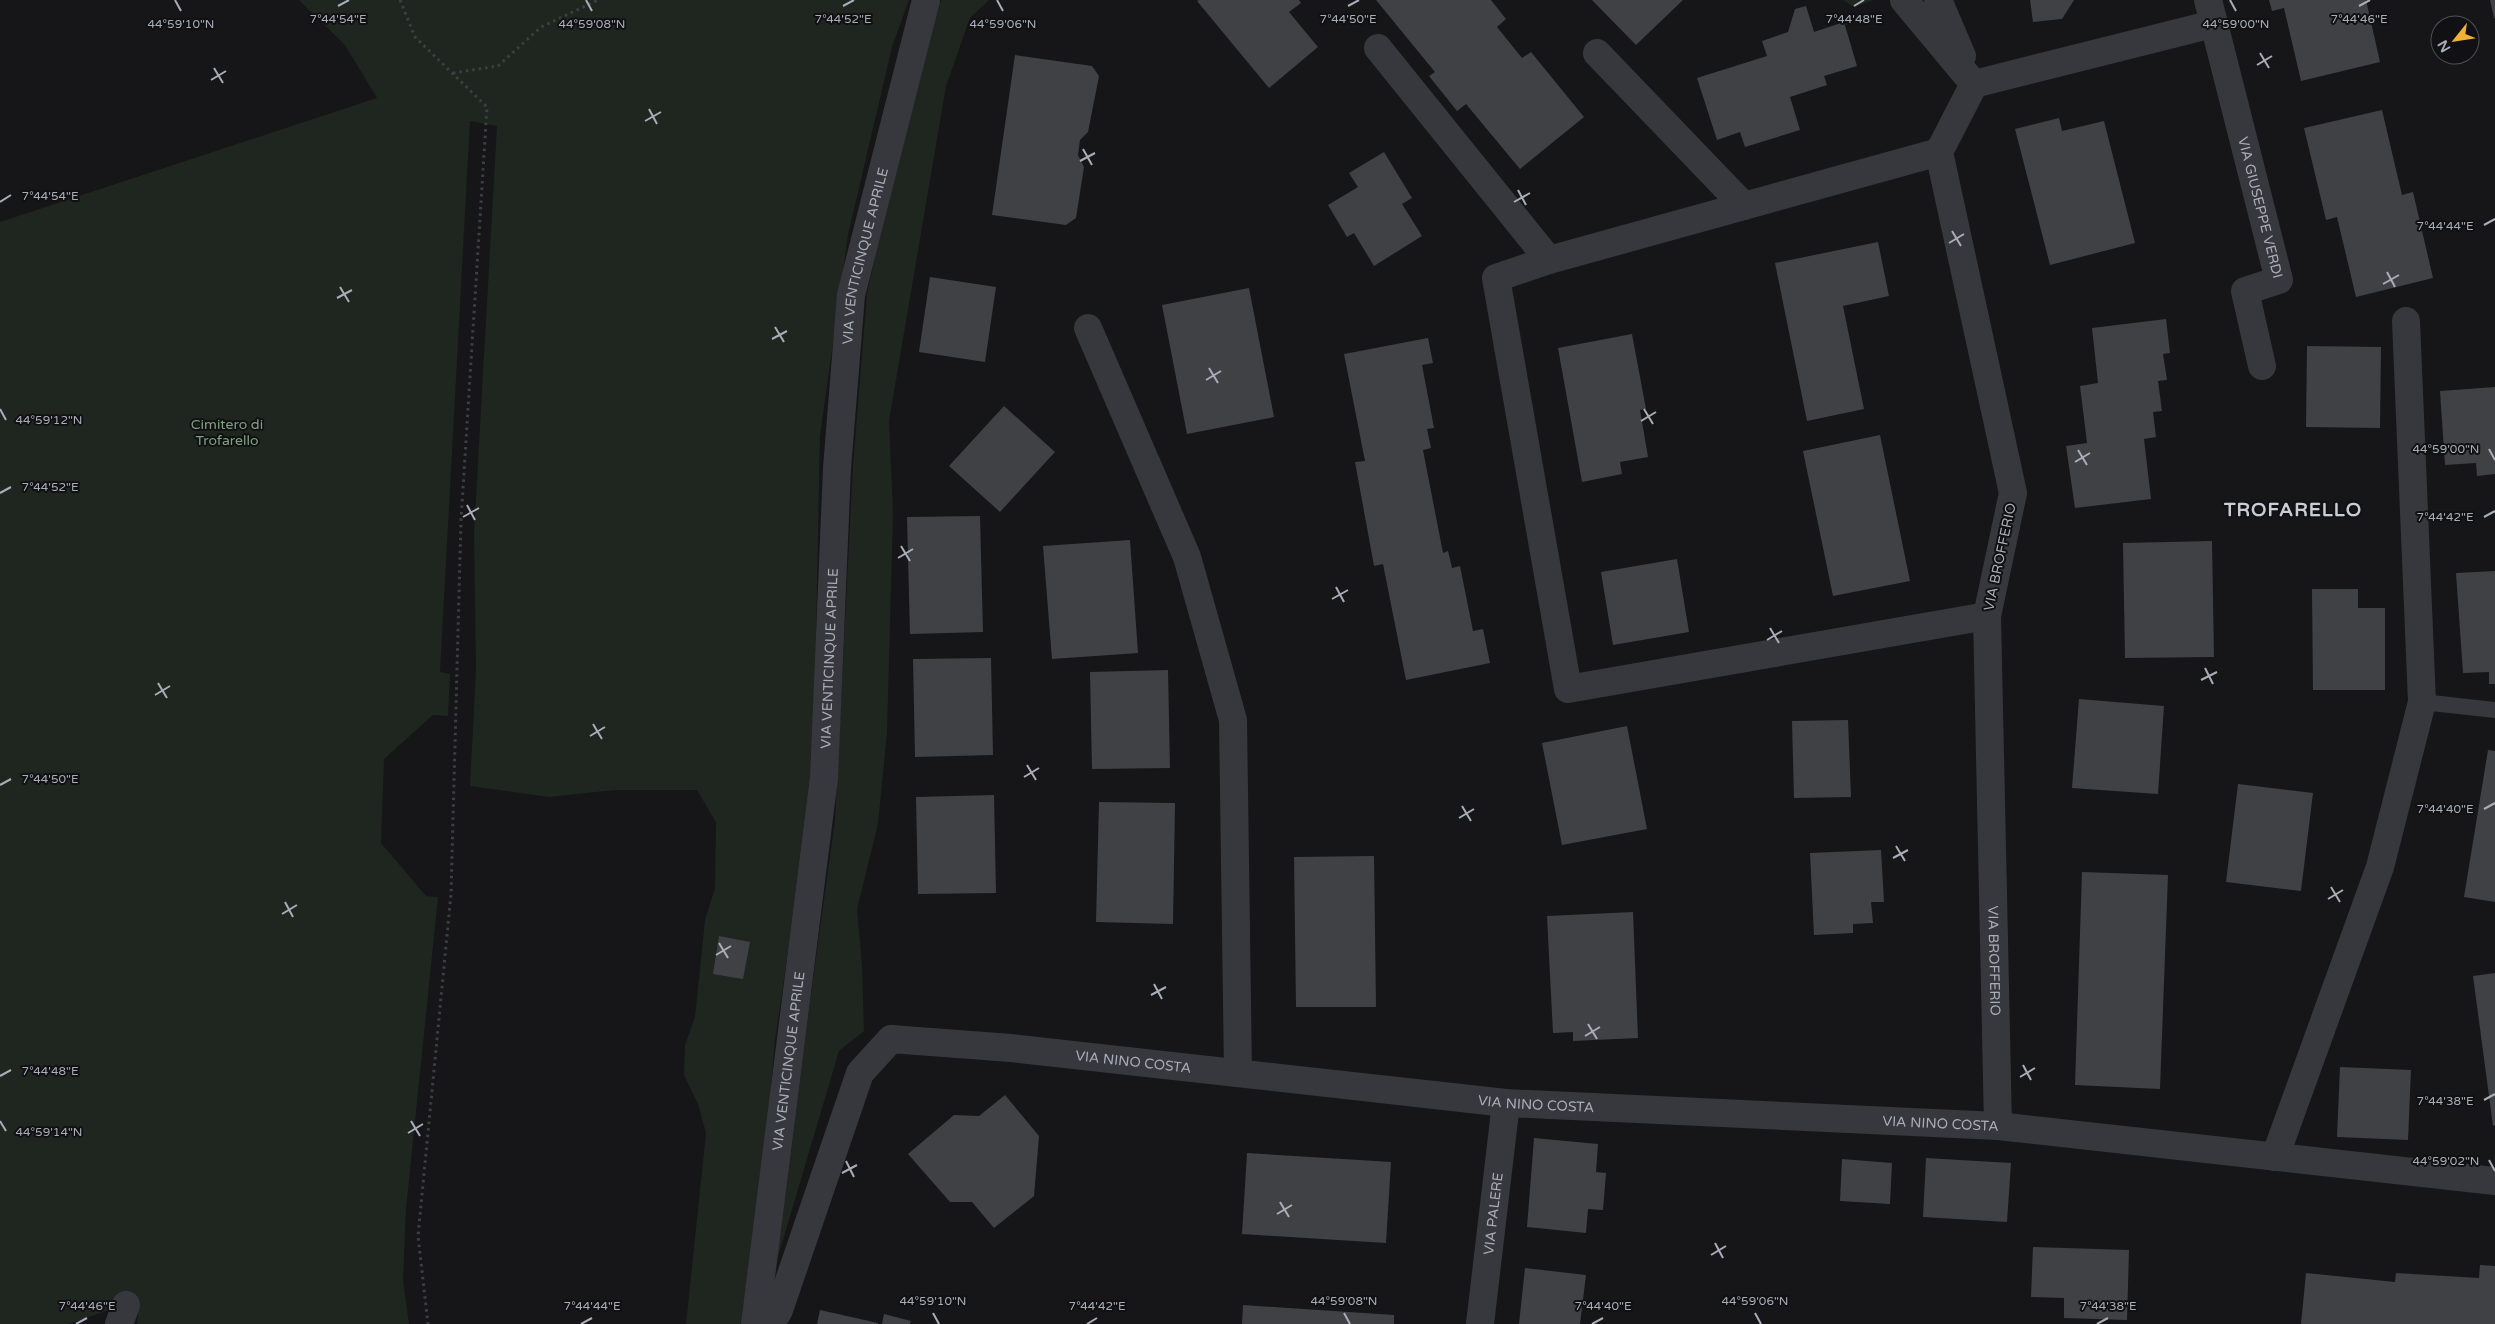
<svg xmlns="http://www.w3.org/2000/svg" width="2495" height="1324" viewBox="0 0 2495 1324" font-family="'Varela Round',sans-serif">
<rect width="100%" height="100%" fill="#161618"/>
<path fill="#1e261f" d="M299,0H909L892,47L848,235L820,436L813,779L775,1041L767,1132L741,1324H686L706,1133L698,1104L684,1075L685,1045L695,1017L705,920L715,888L716,822L697,790H615L549,797L470,786L476,669L474,533L497,126L470,121L440,672L450,674L448,716L433,715L384,759L381,843L426,896L438,897L406,1209L403,1280L409,1324H137L139,1300L68,1324H0V222L377,98L345,45Z
M942,0H989L970,18L946,86L889,421L893,512L887,733L878,824L857,909L862,965L864,1031L839,1051L772,1277L835,820L853,465L867,294L911,93L933,13Z
M1843,0H1874L1854,7Z"/>
<path fill="#404145" d="M1199,0H1299L1301,3L1289,12L1318,47L1269,88L1197,1Z
M1376,0H1491L1506,19L1497,27L1522,58L1531,52L1584,117L1520,169L1466,104L1457,111L1429,76L1435,72Z
M1592,0H1683L1636,45Z
M2030,0H2074L2062,19L2033,22Z
M2269,0H2366L2380,62L2301,81L2284,8L2272,11Z
M2490,0H2495V18H2494Z
M1806,6L1814,32L1844,22L1857,66L1824,76L1827,85L1790,97L1800,130L1745,147L1740,132L1717,140L1697,78L1767,56L1762,41L1788,32L1795,9Z
M1015,55L1092,66L1099,76L1088,132L1080,140L1078,155L1084,167L1076,218L1066,225L992,215Z
M2382,110L2402,195L2413,192L2433,278L2356,297L2337,217L2326,220L2304,128Z
M2059,118L2062,131L2104,121L2135,243L2050,265L2015,129Z
M1384,152L1412,198L1402,204L1422,236L1374,266L1354,233L1347,237L1328,205L1358,187L1349,173Z
M1878,242L1889,296L1843,306L1864,409L1807,421L1775,263Z
M930,277L996,287L985,362L919,352Z
M1249,288L1274,417L1187,434L1162,305Z
M2166,319L2170,353L2163,354L2167,380L2158,381L2162,411L2153,412L2156,437L2144,439L2151,499L2075,508L2066,446L2087,443L2080,386L2098,383L2092,328Z
M1632,334L1646,409L1640,410L1648,457L1620,462L1622,474L1582,482L1558,348Z
M1428,338L1433,363L1422,365L1434,428L1427,429L1431,448L1423,450L1443,553L1448,551L1452,568L1460,566L1473,631L1483,629L1490,663L1406,680L1383,564L1374,566L1355,462L1365,461L1344,354Z
M2307,346L2381,347L2380,428L2306,427Z
M2495,387V474L2477,476L2476,463L2445,465L2440,391Z
M1004,406L1055,452L1000,512L949,466Z
M1880,435L1910,581L1833,596L1803,451Z
M980,516L983,632L910,634L907,517Z
M1130,540L1138,653L1052,659L1043,546Z
M2212,541L2214,657L2125,658L2123,543Z
M1677,559L1689,632L1613,645L1601,572Z
M2495,571V684H2489V672L2463,673L2456,573Z
M2312,589H2358V608H2385V690H2313Z
M991,658L993,755L915,757L913,659Z
M1168,670L1170,768L1092,769L1090,672Z
M2079,699L2164,706L2158,794L2072,788Z
M1848,720L1851,797L1794,798L1792,721Z
M1627,726L1647,829L1562,845L1542,743Z
M2488,750L2495,751V902L2464,897Z
M2238,784L2313,793L2301,891L2226,882Z
M994,795L996,893L918,894L916,797Z
M1099,802L1175,803L1173,924L1096,922Z
M1881,850L1884,902H1871L1873,923L1853,924V933L1814,935L1810,853Z
M1374,856L1376,1007H1296L1294,857Z
M2082,872L2168,875L2160,1089L2075,1085Z
M1633,912L1638,1038L1573,1041V1032L1553,1033L1547,916Z
M719,936L750,942L743,979L713,974Z
M2495,973V1125L2493,1126L2473,976Z
M2340,1067L2411,1070L2408,1140L2337,1137Z
M1005,1095L1039,1136L1034,1196L994,1228L972,1202H950L908,1154L954,1115L979,1116Z
M1534,1138L1598,1144L1596,1172L1606,1173L1603,1210L1588,1209L1586,1233L1527,1227Z
M1247,1153L1391,1162L1386,1243L1242,1234Z
M1926,1158L2011,1163L2007,1222L1923,1217Z
M1842,1159L1892,1163L1890,1204L1840,1201Z
M2033,1247L2129,1250L2127,1320L2064,1318V1298L2031,1297Z
M2480,1265L2495,1266V1324H2301L2306,1273L2395,1282L2396,1273L2479,1278Z
M1525,1268L1586,1275L1580,1324H1519Z
M1243,1305L1394,1315V1324H1242Z
M820,1310L878,1323V1324H817Z
M884,1314L911,1321L910,1324H882Z"/>
<g fill="none" stroke-linecap="round" stroke-linejoin="round">
<path stroke="#3d3f44" stroke-width="3" stroke-dasharray="2.5 4" stroke-linecap="butt" d="M400,0L415,37L487,107L461,520L451,894L418,1236L428,1324
M453,73L498,66L541,27L598,0"/>
<path stroke="#37383d" stroke-width="16" d="M2422,702L2495,710"/>
<g stroke="#37383d" stroke-width="28">
<path d="M1904,0L1974,84"/>
<path d="M1938,0L1962,56"/>
<path id="s1" d="M2208,0L2279,280L2245,291L2262,366"/>
<path d="M1378,48L1549,260L1939,152"/>
<path d="M1597,53L1744,206"/>
<path id="s2" d="M1974,84L1939,152L2013,493L1987,616L1998,1126"/>
<path d="M1974,84L2213,24"/>
<path d="M1549,260L1496,278L1568,689L1987,616"/>
<path d="M1088,328L1187,557L1233,720L1238,1073"/>
<path d="M2275,1157L2380,867L2422,702L2406,321"/>
<path d="M119,1324L126,1305"/>
<path id="s3" d="M755,1324L824,778L837,468L851,295L926,0"/>
<path id="s4" d="M771,1324L779,1310L860,1073L891,1039L1011,1048L1506,1103L1998,1126L2495,1181"/>
<path id="s5" d="M1480,1324L1506,1103"/>
</g>
</g>
<path fill="none" stroke="#a8adb8" stroke-width="2" d="M175,0L181,11M586,0L592,11M997,0L1003,11M2230,0L2236,11M338,6L349,0M843,6L854,0M1348,6L1359,0M1854,6L1864,0M2359,6L2370,0M2260,53L2269,68M2257,65L2272,56M214,68L223,83M211,80L226,71M649,109L657,124M645,121L661,112M1083,149L1092,165M1080,161L1095,153M1518,190L1526,205M0,202L11,195M1514,202L1530,193M2484,225L2495,219M1952,231L1961,246M1949,243L1964,234M2387,272L2395,287M2383,284L2399,275M340,287L349,302M337,298L352,290M775,327L784,342M772,339L787,331M1209,368L1218,383M1206,380L1221,371M0,409L6,420M1644,409L1653,424M1641,421L1656,412M2489,449L2495,460M2078,450L2087,465M2075,462L2090,453M0,493L11,487M467,505L475,520M463,517L479,508M2484,517L2495,511M901,546L910,561M898,558L913,549M1336,587L1344,602M1332,599L1348,590M1770,628L1779,643M1767,640L1782,631M2205,668L2213,684M2201,680L2217,672M158,683L167,698M155,695L170,686M593,724L602,739M590,736L605,727M1027,765L1036,780M1024,777L1039,768M0,785L11,779M1462,806L1471,821M2484,809L2495,803M1459,818L1474,809M1896,846L1905,861M1893,858L1908,850M2331,887L2340,902M2328,899L2343,890M285,902L293,917M282,914L297,905M719,943L728,958M716,955L731,946M1154,984L1162,999M1151,995L1166,987M1588,1024L1597,1039M1585,1036L1600,1027M2023,1065L2031,1080M0,1076L11,1070M2020,1077L2035,1068M2484,1100L2495,1094M0,1121L6,1131M411,1121L420,1136M408,1133L423,1124M2489,1160L2495,1171M846,1161L854,1177M842,1173L857,1165M1280,1202L1289,1217M1277,1214L1292,1205M1715,1243L1723,1258M1711,1255L1726,1246M933,1313L939,1324M1344,1313L1350,1324M1755,1313L1761,1324M76,1324L87,1318M581,1324L592,1318M1087,1324L1097,1318M1592,1324L1603,1318M2097,1324L2108,1318"/>
<g text-anchor="middle" dominant-baseline="central" stroke-width="4" stroke-linejoin="round" paint-order="stroke">
<g font-size="14" fill="#a8adb8" stroke="#111113">
<text stroke="none"><textPath href="#s1" startOffset="214">VIA GIUSEPPE VERDI</textPath></text>
<text stroke="none"><textPath href="#s3" startOffset="1075">VIA VENTICINQUE APRILE</textPath></text>
<text transform="translate(2000 557) rotate(-78)">VIA BROFFERIO</text>
<text stroke="none"><textPath href="#s3" startOffset="670">VIA VENTICINQUE APRILE</textPath></text>
<text stroke="none"><textPath href="#s2" startOffset="896">VIA BROFFERIO</textPath></text>
<text stroke="none"><textPath href="#s3" startOffset="265">VIA VENTICINQUE APRILE</textPath></text>
<text stroke="none"><textPath href="#s4" startOffset="556">VIA NINO COSTA</textPath></text>
<text stroke="none"><textPath href="#s4" startOffset="961">VIA NINO COSTA</textPath></text>
<text stroke="none"><textPath href="#s4" startOffset="1366">VIA NINO COSTA</textPath></text>
<text stroke="none"><textPath href="#s5" startOffset="111">VIA PALERE</textPath></text>
</g>
<g font-size="14" fill="#7fa381" stroke="#111113">
<text x="227" y="424">Cimitero di<tspan x="227" dy="16">Trofarello</tspan></text>
</g>
<g font-size="19" font-weight="bold" letter-spacing="1" fill="#c9ccd4" stroke="#111113">
<text x="2293" y="510">TROFARELLO</text>
</g>
</g>
<g font-size="12" text-anchor="middle" fill="#a8adb8" stroke="#111113" stroke-width="4" stroke-linejoin="round" paint-order="stroke">
<text x="338" y="23">7°44'54"E</text>
<text x="843" y="23">7°44'52"E</text>
<text x="1348" y="23">7°44'50"E</text>
<text x="1854" y="23">7°44'48"E</text>
<text x="2359" y="23">7°44'46"E</text>
<text x="181" y="28">44°59'10"N</text>
<text x="592" y="28">44°59'08"N</text>
<text x="1003" y="28">44°59'06"N</text>
<text x="2236" y="28">44°59'00"N</text>
<text x="50" y="200">7°44'54"E</text>
<text x="2445" y="230">7°44'44"E</text>
<text x="49" y="424">44°59'12"N</text>
<text x="2446" y="453">44°59'00"N</text>
<text x="50" y="491">7°44'52"E</text>
<text x="2445" y="521">7°44'42"E</text>
<text x="50" y="783">7°44'50"E</text>
<text x="2445" y="813">7°44'40"E</text>
<text x="50" y="1075">7°44'48"E</text>
<text x="2445" y="1105">7°44'38"E</text>
<text x="49" y="1136">44°59'14"N</text>
<text x="2446" y="1165">44°59'02"N</text>
<text x="933" y="1305">44°59'10"N</text>
<text x="1344" y="1305">44°59'08"N</text>
<text x="1755" y="1305">44°59'06"N</text>
<text x="87" y="1310">7°44'46"E</text>
<text x="592" y="1310">7°44'44"E</text>
<text x="1097" y="1310">7°44'42"E</text>
<text x="1603" y="1310">7°44'40"E</text>
<text x="2108" y="1310">7°44'38"E</text>
</g>
<g transform="translate(2455 40) rotate(240)"><circle r="24" fill="#111113" stroke="#4d4f55"/>
<path d="M0-4L9 19L0 12L-9 19Z" fill="#f2b134"/>
<text y="-8" font-size="14" font-weight="bold" text-anchor="middle" fill="#a8adb8">N</text>
</g>
</svg>
